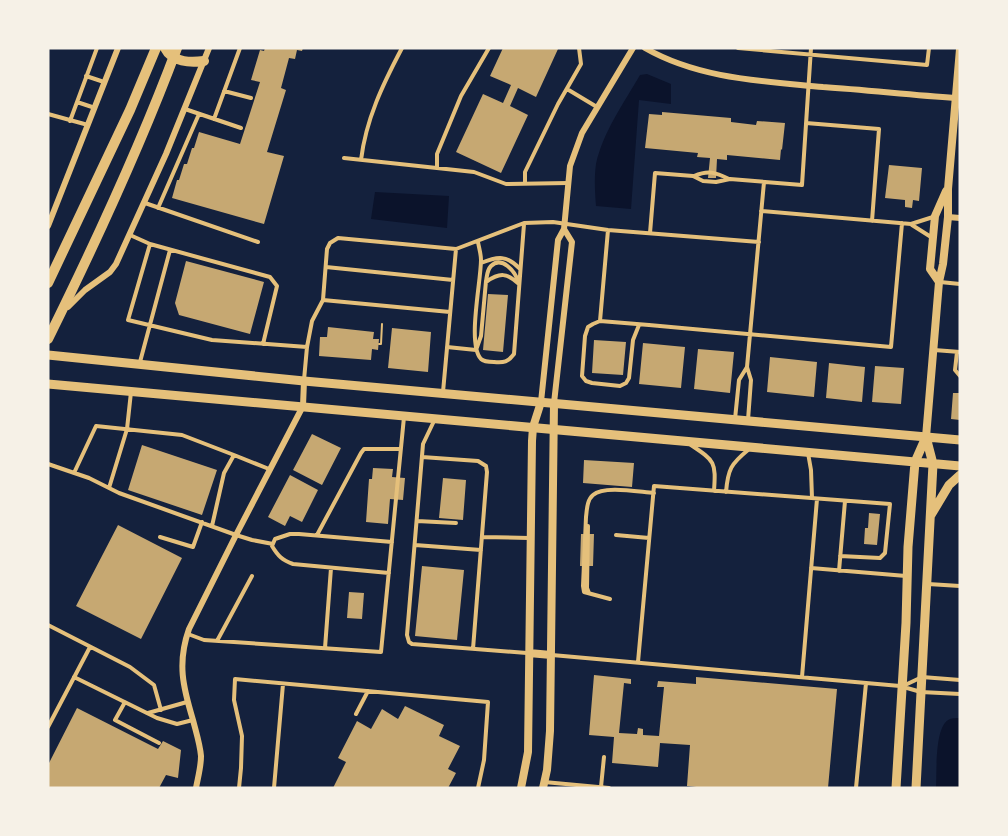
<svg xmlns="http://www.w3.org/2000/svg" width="1008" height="836" viewBox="0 0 1008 836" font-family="'Asap Condensed',sans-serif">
<rect width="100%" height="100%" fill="#14213d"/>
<path fill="#0b132b" d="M647,74L671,84V104L639,100L631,209L596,206C595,193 594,178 596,164C603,132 624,103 640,75Z
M375,192L449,196L447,228L371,219Z
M960,718V786L958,788H936C937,773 934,725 950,719C952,718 958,718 960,718Z"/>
<path fill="#c6a872" d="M265,48H303L302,51L297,50L295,59L289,58L281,88L286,90L267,152L284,156L264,224L172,198L177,180H179L184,164H187L192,148H194L199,132L240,144L260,82L251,80L260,50L264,51Z
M503,48L558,49L536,97L518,88L510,106L528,115L501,173L456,152L483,94L503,103L511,85L490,76Z
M662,112L731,118V122L756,125L757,121L785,123L782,150L781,149L780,160L727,155V160L717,159L716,178H708L710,158L697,157L698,153L645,148L649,114L662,115Z
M889,165L922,168L919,201L913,200L912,208L905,207V200L885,198Z
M186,261L264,282L250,334L179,315L175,303Z
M488,294L508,295L503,352L483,350Z
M328,327L374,332L373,339H379L378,350L372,349L371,360L319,356L320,337H327Z
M392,328L431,332L428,372L388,368Z
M594,340L626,342L623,375L592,373Z
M643,343L685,347L681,388L639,384Z
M698,349L734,352L730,393L694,389Z
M770,357L817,362L814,397L767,392Z
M829,363L865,367L862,402L826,398Z
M875,366L904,368L901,404L872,402Z
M953,393H960V420L951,419Z
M312,434L341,448L322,485L293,470Z
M142,445L217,470L202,515L128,490Z
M584,460L634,463L632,487L583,483Z
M373,468L393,469L392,477L405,478L403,500L390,499L388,524L366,522L369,479H372Z
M290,475L318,490L302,522L290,516L285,526L268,517Z
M443,478L466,480L463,520L439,518Z
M869,513L880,514L877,545L864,544L865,528H868Z
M118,525L182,558L141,639L76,606Z
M581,534H594L593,566H580Z
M422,566L464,570L457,640L415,636Z
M349,592L364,593L362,619L347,618Z
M594,675L631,679V684L624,683L619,733L637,734L638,728L643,729V735L659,736L664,687H657L658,681L696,684V677L837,689L828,788H706L687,786L690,745L660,743L658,767L612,763L614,737L589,735Z
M405,706L444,725L439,736L460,746L448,769L456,773L448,788H333L346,762L338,758L357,721L371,729L382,709L398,719Z
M77,708L158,749L163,741L181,750L178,778L166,775L159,788H48V765Z"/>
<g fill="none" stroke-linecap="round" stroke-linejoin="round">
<path stroke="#e5c07b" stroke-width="2" d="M379,344H381L382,324"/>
<path stroke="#e5c07b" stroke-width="4" d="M738,48L927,65L929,48
M86,76L104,82
M567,89L597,107
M224,91L251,98
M77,102L95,108
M185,109L241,128
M48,114L88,125
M214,119L240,48
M70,121L97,48
M806,123L879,129L872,221
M344,158L474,172L506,184L568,183
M361,160C366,119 383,84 402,48
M437,168V154L461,96L489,48
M694,176C708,170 715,172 729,179
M525,184V172L558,104L581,64L579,48
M145,203L258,242
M158,208L199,114
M761,211L911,224L933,217
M912,225L931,237
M650,233L655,173L693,176L703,181L716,182L730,179L802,185L811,48
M130,235L150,244L270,277L277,286L263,344
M478,242C479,248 481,254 481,260C481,282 467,344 481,359C484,362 490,362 494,362C504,363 508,362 514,354L524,224
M150,244L128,320L212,340L307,347
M481,263C498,256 507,255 520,269
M326,267L453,280
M486,282C500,272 507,273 519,284
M940,282L960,284
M323,300L450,312
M600,321L608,230
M639,325L633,340L629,378L626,383L620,386L592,383L586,381L582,376L585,336L588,327L593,324L600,321L649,325L891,347L902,223
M447,347L476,350L481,336L486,281C487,276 487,270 491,266C502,255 515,272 518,281
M934,350L960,352
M957,352L955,370L960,376
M140,362L170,250
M304,380L307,347L312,321L323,300L327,249L330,243L338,238L456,249L524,223L553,222L608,230L759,242
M443,392L456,249
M735,419L739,380L747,367
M748,420L751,380L747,367L764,182
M434,421L423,444L407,635L409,642L412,644L527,653
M691,445C715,461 716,462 714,491
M808,453L811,470L812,498
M422,457L478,461L486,466L487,472L473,649
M48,464L89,478L119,493L236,535L252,540L273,544
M74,473L96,426L182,435L234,455
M109,488L127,429L131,392
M726,492C728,469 731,464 748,450
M417,521L456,523
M212,526L224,473L234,455L269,469
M588,526L587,588L589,593
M317,535L361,453L364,449H401
M616,535L649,538
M160,537L193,547L202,522
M482,537L529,538
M415,545L481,550
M811,568L906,576
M839,571L845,501
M389,573L293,564C282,560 278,556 272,546L275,539L290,534H299L392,542
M928,584L960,586
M610,599L584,592L583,586L586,517C587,509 587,500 593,495C604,485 639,492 654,493
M48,625L130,667L154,685L161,710
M188,634L204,640L381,652L404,417
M217,641L252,576
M325,648L331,568
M552,655L900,686L921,692L960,694
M638,662L654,486L890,504L885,553L880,558L840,556
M74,677L157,718L177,724L193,720
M802,677L817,499
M903,686L922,677L960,680
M125,702L115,720L159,743
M148,713L187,702
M356,714L368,691
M48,727L90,647
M544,782L609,788
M601,787L604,757
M239,788L241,768L242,736L234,700L235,679L488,702L484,760L478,788
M274,788L283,684
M856,788L866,683"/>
<path stroke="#e5c07b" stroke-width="6" d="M645,48C699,79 762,81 823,87C867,90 911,95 955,98
M948,217L960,218
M48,226L118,48
M68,307L85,290L110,272L116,264L166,154L209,48
M541,402L558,240L564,229L570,166L582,133L633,48
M554,403L572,242L564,229
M196,788C198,777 201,767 201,756C200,744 196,732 193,720C183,687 177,663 189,629L236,535L303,406L304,381"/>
<path stroke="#e5c07b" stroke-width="8" d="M939,282L930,269L935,216L946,191
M926,437L939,282L943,264L948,217V189L960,49
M529,653L551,655
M521,788L528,752L532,441L533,427L541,402
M543,788L547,770L550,731L554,403"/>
<path stroke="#e5c07b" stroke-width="9" d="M48,355L304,381L960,440
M48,384L960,466
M931,515L949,485L960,475
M896,788L906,623L908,547L915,462L926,437
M916,788L933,464L926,437"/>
<path stroke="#e5c07b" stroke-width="10" d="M165,48C172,62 190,63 204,61
M48,283L130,110L156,48
M48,339C95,244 140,147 177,48"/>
</g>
<rect width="1008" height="836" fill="none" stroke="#f6f1e7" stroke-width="99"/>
</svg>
